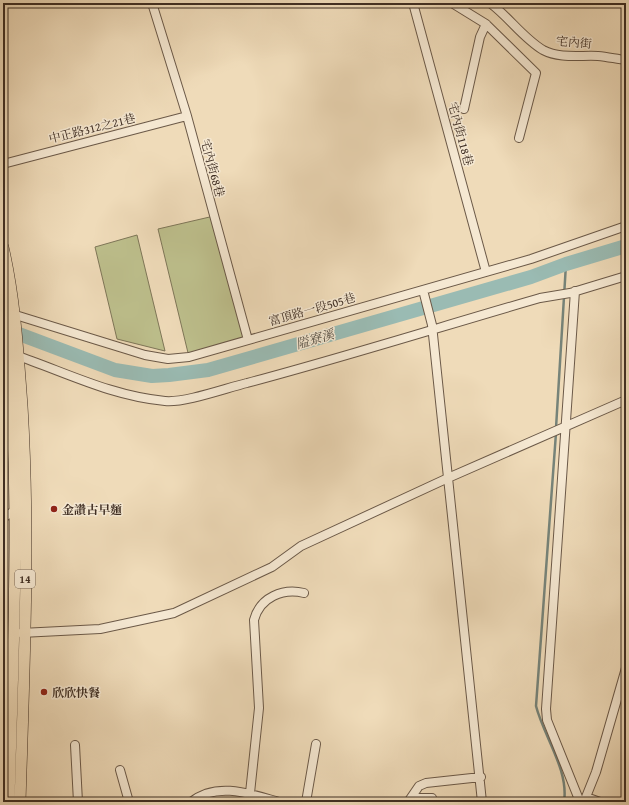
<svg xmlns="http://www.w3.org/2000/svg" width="629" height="805" viewBox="0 0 629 805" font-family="'Gentium Book Plus','Noto Serif TC',serif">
<rect width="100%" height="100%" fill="#efdbb9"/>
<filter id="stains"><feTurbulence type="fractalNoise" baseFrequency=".005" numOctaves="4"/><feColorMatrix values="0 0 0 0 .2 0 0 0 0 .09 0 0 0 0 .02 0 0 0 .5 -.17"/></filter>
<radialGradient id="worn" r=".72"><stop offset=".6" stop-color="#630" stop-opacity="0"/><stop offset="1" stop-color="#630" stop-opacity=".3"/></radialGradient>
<path fill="#bdbf8c" stroke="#7e7658" d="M214,216L247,338L189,357L158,229Z
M137,235L165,351L117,339L95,247Z"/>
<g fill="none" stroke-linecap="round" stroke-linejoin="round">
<path stroke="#768379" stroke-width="2.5" d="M556,428L566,264
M556,433L536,706C544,737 569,770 564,802"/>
<path stroke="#9abbb3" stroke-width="14" d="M3,328L115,370L152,376L169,375L208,370L531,277L566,264L626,246"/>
<g stroke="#6b5948" stroke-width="10">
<path id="minor" d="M152,3L187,116L248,340
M413,3L486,272
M452,3L486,24L536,73L519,138
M490,3C509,17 523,38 543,50C560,59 581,55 598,56C608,57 617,59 626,60
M464,109L480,37L486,24
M3,164L187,116
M423,290L432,325L482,802
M575,291L546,709L547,720L580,802
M9,313L145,355L168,359L189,357L531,259L626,226
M15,355C65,372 111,396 165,401C185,403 226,388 247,383C345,357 443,326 540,298L570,293L626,276
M3,518L14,511H18
M21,633L100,629L174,613L272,567L301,546L448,478L626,400
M75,745L78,802
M120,770L129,802
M250,793L259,708L254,620C260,597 283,588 304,593
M586,797L600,802
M411,798H432V802
M191,802C217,781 251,794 279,802
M306,802L316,744
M408,802L419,786L426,783L481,777
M584,802L596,772L626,668"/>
</g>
<g stroke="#3f2e23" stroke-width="12">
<path id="major" d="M3,247C15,299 18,353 22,406C30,538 24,670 20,802
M3,311C23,474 13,639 9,802"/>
</g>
<use href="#minor" stroke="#f5e8d2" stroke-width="8"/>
<use href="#major" stroke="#efdbb9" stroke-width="11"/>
</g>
<g fill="#8f2418" stroke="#f5e8d2" stroke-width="1.5">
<circle cx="54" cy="509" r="4"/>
<circle cx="44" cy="692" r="4"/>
</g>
<g text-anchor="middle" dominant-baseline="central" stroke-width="3" stroke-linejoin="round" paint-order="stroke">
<rect fill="#f5e8d2" stroke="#766658" stroke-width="1" x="15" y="570" width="20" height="18" rx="3"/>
<g font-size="11" font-weight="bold" fill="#3f2e23">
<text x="25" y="579">14</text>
</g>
<g font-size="12" fill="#3f2e23" stroke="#f5e8d2">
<text transform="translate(574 42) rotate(5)">宅內街</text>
<text transform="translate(92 128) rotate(-14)">中正路312之21巷</text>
<text transform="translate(461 134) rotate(75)">宅內街118巷</text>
<text transform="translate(213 168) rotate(75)">宅內街68巷</text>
<text transform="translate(312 309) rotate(-16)">富頂路一段505巷</text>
</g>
<g font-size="12" font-weight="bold" fill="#3f2e23" stroke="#f5e8d2" text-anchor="start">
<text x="62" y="509">金讚古早麵</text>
<text x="52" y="692">欣欣快餐</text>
</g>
<g font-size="13" font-style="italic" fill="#565147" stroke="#f5e8d2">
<text transform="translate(315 339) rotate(-16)">隘寮溪</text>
</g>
</g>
<rect width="629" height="805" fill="none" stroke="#efdbb9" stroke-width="16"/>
<rect x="4" y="4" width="621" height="797" fill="none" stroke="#3f2e23" stroke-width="2"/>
<rect x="8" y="8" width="613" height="789" fill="none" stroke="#3f2e23"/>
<rect width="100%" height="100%" filter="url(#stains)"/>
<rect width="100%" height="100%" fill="url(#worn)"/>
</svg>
